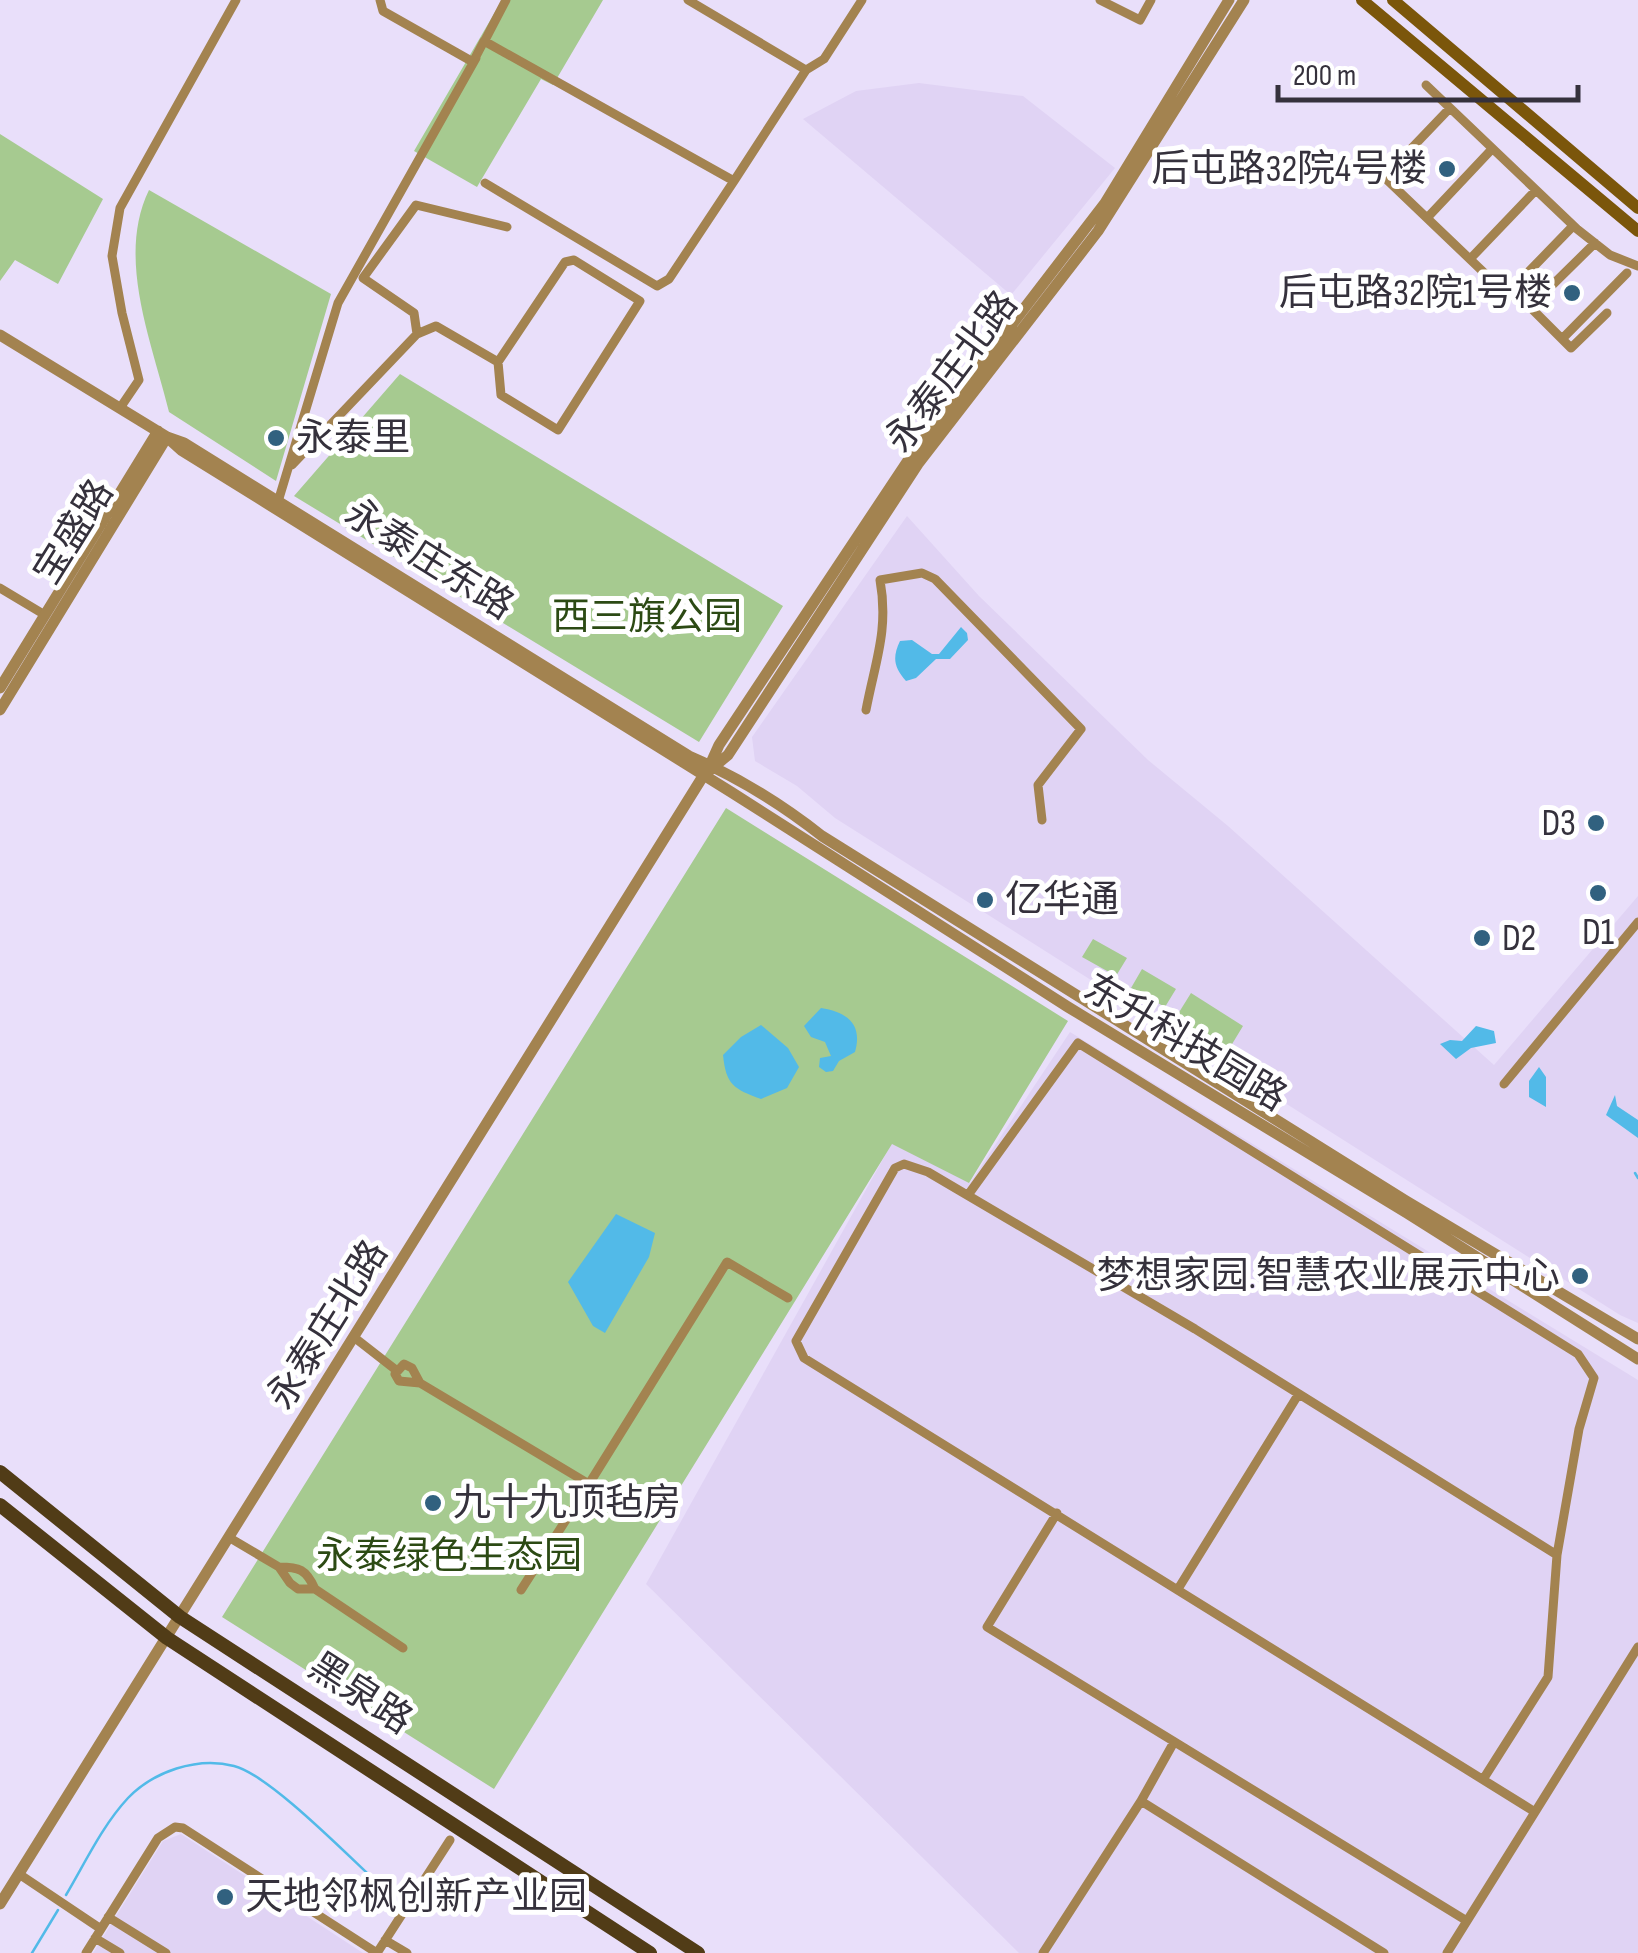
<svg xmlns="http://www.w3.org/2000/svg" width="1638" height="1953" viewBox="0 0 1638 1953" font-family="'Sofia Sans Condensed','Noto Sans SC',sans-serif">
<rect width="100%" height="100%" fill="#e9dffa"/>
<path fill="#e0d3f4" d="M919,83L1023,96L1115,168L1011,295L803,119L856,91Z
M907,516L979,596L1148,760L1228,826L1494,1065L1638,896V1323L1620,1315L835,818L797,786L755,761L752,737Z
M1070,1032L1638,1380V1953H1019L646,1584L892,1143L970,1183Z
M181,1834L363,1953H93L163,1841Z"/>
<path fill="#a6ca90" d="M502,0H603L553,85L541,79L477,187L414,151Z
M0,134L103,199L58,284L15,260L0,281Z
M149,190L331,294L276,481L169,412C152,342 116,258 149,190Z
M400,374L783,606L699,742L294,496Z
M726,808L1068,1021L969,1183L892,1144L494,1789L222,1617Z
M1093,939L1127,958L1116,976L1082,957Z
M1142,969L1176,989L1165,1007L1131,988Z
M1191,993L1243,1026L1226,1054L1173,1022Z"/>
<path fill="#52bae8" d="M961,627L967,633L968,640L950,659H936L916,678L906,681C894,667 892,658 900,641L912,640L932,654H939Z
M821,1008C847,1012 863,1024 855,1052L839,1061L833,1071L826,1072L819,1067L820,1058L831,1056L825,1042L811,1037L804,1026Z
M761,1025L788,1048L799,1067L787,1088L761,1099C734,1089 726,1085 723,1055L741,1037Z
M1476,1026L1494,1031L1496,1043L1471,1048L1456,1059L1440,1044L1450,1040L1462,1041Z
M1539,1067L1546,1077V1107L1529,1097V1081Z
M1615,1095L1617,1106L1638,1120V1138L1606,1115Z
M616,1214L655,1233L649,1257L605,1333L593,1326L568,1282Z"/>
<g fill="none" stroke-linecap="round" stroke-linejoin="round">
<path stroke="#52bae8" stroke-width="2.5" d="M1635,1173L1638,1178
M66,1895C85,1863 102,1826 128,1798C153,1772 197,1756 234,1766C270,1775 350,1858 382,1887
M32,1953L58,1910"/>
<path stroke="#a38350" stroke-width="9" d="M380,0L383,11L473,62L484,41L734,181L806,70
M688,0L806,70L824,59L862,0
M1100,0L1140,20L1151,0
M483,44L506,0
M1426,85L1577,229L1610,255L1638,266
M1450,108L1384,177L1498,286L1530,307L1595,243
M485,183L657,286L669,279L734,181
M1427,218L1492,149
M1470,259L1536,190
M1509,292L1573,226
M1530,307L1571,348L1607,313
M417,334L436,326L498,362L565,262L574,260L640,301L558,430L501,395L498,362
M1562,339L1627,273
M120,408L139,380L122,313L112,256L120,208L236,0
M292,465L417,334L414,313L363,278L416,205L507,227
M277,505L338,303L476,58
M0,588L45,615
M866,710C875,662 889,630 880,580L922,573L935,579L1081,729L1038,785L1042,820
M1504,1084L1638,922
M968,1195L1078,1043L1578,1354L1594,1378L1579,1429L1557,1555
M355,1338L396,1370
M404,1364L412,1368L420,1383L399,1381L395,1374Z
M420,1383L589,1484L521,1590
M589,1484L727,1262L788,1298
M1057,1513L987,1627L1467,1921
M230,1538L279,1567L290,1583L298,1589H315C306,1569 299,1567 279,1567
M315,1589L403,1648
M1178,1589L1298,1395
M1484,1778L1548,1677L1557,1555L1195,1329L928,1172L904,1164L895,1168L796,1341L804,1358L1535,1812
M1141,1801L1384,1953
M19,1874L101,1929
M108,1917L166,1953
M95,1938L120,1953
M385,1940L407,1953
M86,1953L158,1838L175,1827L183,1828L377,1953
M377,1953L450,1840
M1043,1953L1141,1801L1174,1742
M1447,1953L1638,1647"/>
<path stroke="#a38350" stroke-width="11" d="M0,335L167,437L184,443L689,756C738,777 780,803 822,836L1406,1201L1638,1339
M171,441L181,450L731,792L1068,1007L1407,1213L1638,1359
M0,688L158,431
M0,710L167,437
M710,770L728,755L918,464L1098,231L1244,0
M0,1904L710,765L719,745L911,456L1105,203L1229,0"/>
<path stroke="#7b560b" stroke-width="12" d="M1362,0L1638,231
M1393,0L1638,208"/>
<path stroke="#513c17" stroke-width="14" d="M0,1472L180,1617L698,1953
M0,1505L167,1638L650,1953"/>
</g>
<g fill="#31617f" stroke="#fff" stroke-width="4">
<circle cx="1447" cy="169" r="10"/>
<circle cx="1572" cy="293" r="10"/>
<circle cx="276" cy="438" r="10"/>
<circle cx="1596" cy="823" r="10"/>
<circle cx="1598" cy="893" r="10"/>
<circle cx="985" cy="900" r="10"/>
<circle cx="1482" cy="938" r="10"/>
<circle cx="1580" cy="1276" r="10"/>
<circle cx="433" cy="1503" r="10"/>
<circle cx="225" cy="1897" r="10"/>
</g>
<g text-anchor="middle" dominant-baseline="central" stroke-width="10" stroke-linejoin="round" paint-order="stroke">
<g font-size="38" fill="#35313c" stroke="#fff" text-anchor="start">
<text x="1427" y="169" text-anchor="end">后屯路32院4号楼</text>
<text x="1552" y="293" text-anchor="end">后屯路32院1号楼</text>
<text x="296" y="438">永泰里</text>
<text x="1576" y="823" text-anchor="end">D3</text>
<text x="1005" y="900">亿华通</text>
<text x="1598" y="932" text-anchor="middle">D1</text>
<text x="1502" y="938">D2</text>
<text x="1560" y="1276" text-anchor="end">梦想家园.智慧农业展示中心</text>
<text x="453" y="1503">九十九顶毡房</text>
<text x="245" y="1897">天地邻枫创新产业园</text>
</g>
<g font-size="38" fill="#35313c" stroke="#fff">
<text transform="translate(952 372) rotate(-53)">永泰庄北路</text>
<text transform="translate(74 532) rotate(-58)">宝盛路</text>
<text transform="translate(429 560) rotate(32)">永泰庄东路</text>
<text transform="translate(1185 1043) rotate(31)">东升科技园路</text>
<text transform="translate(328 1325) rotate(-58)">永泰庄北路</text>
<text transform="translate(360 1694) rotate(33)">黑泉路</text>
</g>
<g font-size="38" fill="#2c4a14" stroke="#fff">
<text x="647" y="617">西三旗公园</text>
<text x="449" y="1556">永泰绿色生态园</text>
</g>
</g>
<path d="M1278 85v15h300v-15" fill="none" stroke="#35313c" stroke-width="5"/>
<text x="1293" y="85" font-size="30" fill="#35313c" stroke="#ffffff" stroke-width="8" paint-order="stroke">200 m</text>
</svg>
